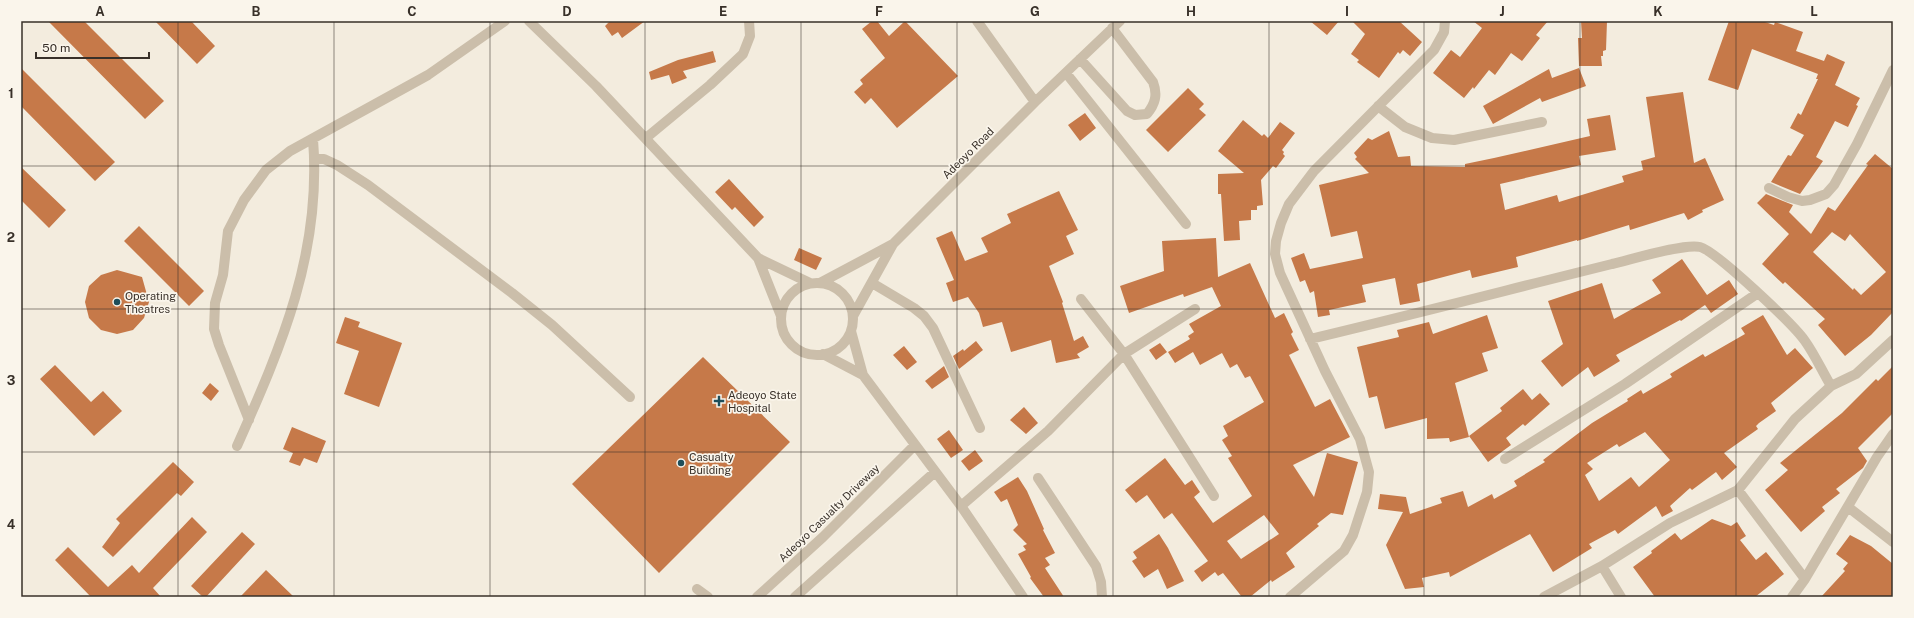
<svg xmlns="http://www.w3.org/2000/svg" width="1914" height="618" viewBox="0 0 1914 618" font-family="'Public Sans',sans-serif">
<rect width="100%" height="100%" fill="#f3ecde"/>
<path fill="#c67949" fill-rule="evenodd" d="M48,21H84L164,101L145,119Z
M155,21H191L215,46L197,64Z
M610,21H645L622,38L618,32L612,36L605,26Z
M872,21H877L889,36L905,21L958,76L897,128L871,98L865,104L854,92L863,84L860,80L885,58L862,29Z
M1310,21H1339L1327,35Z
M1352,21H1399L1422,42L1410,56L1403,50L1400,54L1398,52L1379,78L1357,62L1359,60L1351,54L1365,34Z
M1473,21H1548L1536,35L1540,38L1522,61L1511,53L1495,75L1489,70L1474,89L1473,87L1464,98L1433,73L1451,50L1460,57L1482,28Z
M1581,21H1607L1606,50L1603,51V56H1601L1602,66H1579L1578,38H1582Z
M1729,21H1762L1774,25L1775,22L1803,32L1796,51L1824,61L1827,54L1845,62L1835,85L1860,98L1856,105L1858,106L1848,127L1835,121L1816,157L1823,161L1800,194L1771,182L1788,155L1791,156L1804,135L1790,128L1798,113L1801,115L1818,79H1816L1818,74L1752,49L1738,90L1708,80Z
M713,51L716,62L683,71L687,78L672,84L669,75L651,80L649,72L678,60Z
M21,68L115,162L95,181L21,106Z
M1579,68L1586,86L1542,102L1540,98L1493,124L1483,106L1549,69L1552,78Z
M1188,88L1204,104L1199,109L1206,115L1168,152L1146,130Z
M1683,92L1694,163L1705,158L1724,200L1702,210L1703,212L1688,220L1684,213L1630,230L1629,225L1577,241V240L1516,257L1518,267L1472,278L1470,270L1417,284L1420,301L1400,305L1395,278L1362,285L1366,302L1329,310L1330,315L1318,317L1314,291L1310,293L1305,280L1300,282L1291,258L1304,253L1310,269L1363,258L1357,231L1331,237L1319,185L1369,173L1355,159L1357,157L1354,153L1368,138L1372,140L1389,131L1398,157L1410,156L1411,166L1465,167V164L1494,158L1590,136L1587,119L1610,115L1616,150L1579,156L1581,165L1500,184L1505,210L1557,195L1559,202L1624,182L1622,176L1643,170L1641,161L1655,157L1646,97Z
M1085,113L1096,128L1080,141L1068,125Z
M1243,120L1262,136L1264,134L1268,138L1280,122L1295,133L1282,150L1284,152L1283,154L1285,156L1276,168L1273,166L1261,180L1263,205L1257,206V210H1251V220L1239,221L1240,240L1224,241L1221,194H1218V174L1244,173L1218,151Z
M1875,154L1893,169V312L1871,335L1845,356L1818,325L1825,319L1785,282L1783,284L1762,264L1789,234L1757,203L1766,194L1793,205L1789,212L1811,234L1828,207L1835,211L1868,165L1866,164ZM1832,232L1845,241L1850,234L1886,272L1861,295L1854,288L1853,290L1813,252Z
M21,167L66,210L49,228L21,200Z
M729,179L764,217L754,227L735,207L732,210L715,192Z
M1059,191L1078,230L1066,236L1074,254L1049,266L1063,302L1062,303L1074,341L1083,336L1089,347L1077,354L1080,358L1056,363L1051,340L1011,352L1002,322L983,327L979,313L968,297L953,302L946,283L954,280L936,238L952,231L965,261L988,252L981,238L1011,223L1007,214Z
M139,226L204,291L189,306L124,241Z
M1216,238L1218,277L1250,263L1275,318L1284,313L1293,332L1291,334L1299,350L1289,355L1315,407L1330,399L1350,437L1293,465L1314,497L1327,453L1358,462L1343,515L1331,513L1317,524L1319,526L1286,553L1295,567L1272,582L1271,580L1250,597H1242L1223,573L1218,576L1215,572L1202,582L1194,571L1208,561L1172,513L1164,519L1147,495L1136,503L1125,490L1165,458L1185,485L1192,480L1200,492L1194,497L1213,523L1252,496L1228,458L1232,456L1222,440L1228,436L1223,426L1264,402L1250,376L1245,378L1237,364L1230,368L1222,353L1200,365L1193,352L1175,363L1168,352L1190,339L1188,336L1194,332L1189,324L1221,306L1212,287L1184,297L1183,294L1129,313L1120,286L1164,271L1162,241ZM1264,515L1279,534L1241,559L1227,541Z
M799,248L822,258L816,270L794,260Z
M1682,259L1707,295L1729,280L1738,294L1711,313L1705,305L1681,321L1680,320L1616,355L1620,361L1594,377L1588,367L1562,387L1541,361L1563,344L1548,301L1602,283L1614,319L1661,293L1652,280Z
M117,270L142,277L149,302L144,318L133,330L117,334L101,330L89,318L85,302L89,286L101,275Z
M1487,315L1498,348L1482,353L1488,371L1455,383L1469,437L1450,442L1449,438L1427,439V418L1385,429L1377,396L1369,398L1357,347L1399,337L1397,330L1429,322L1433,334Z
M1763,315L1787,355L1795,348L1813,368L1771,403L1776,411L1759,423L1756,426L1758,429L1724,453L1737,467L1722,480L1716,472L1692,490L1690,488L1670,506L1673,511L1662,517L1656,506L1618,534L1615,530L1589,544L1592,548L1553,572L1530,534L1450,577L1449,572L1422,578L1424,587L1405,589L1386,545L1403,512L1378,509L1380,494L1406,497L1410,514L1442,503L1440,498L1463,491L1468,507L1492,494L1494,499L1517,486L1514,481L1545,462L1543,460L1592,423L1628,401L1627,399L1641,390L1643,394L1672,377L1670,374L1703,354L1705,357L1745,334L1741,328ZM1645,432L1670,460L1639,487L1631,477L1599,501L1585,475L1593,469L1587,463L1617,444L1619,447Z
M345,317L360,322L358,327L402,343L379,407L344,394L359,351L336,343Z
M976,341L983,350L959,369L953,356L963,349L964,351Z
M1160,343L1167,352L1156,360L1149,350Z
M904,346L917,362L907,370L893,355Z
M703,357L790,442L659,573L572,484Z
M55,365L91,402L103,391L122,411L94,436L40,379Z
M944,366L949,377L932,389L925,381Z
M1893,366V413L1858,448L1867,461L1863,468L1836,489L1840,493L1822,507L1825,511L1801,532L1765,490L1788,470L1780,463L1842,413L1876,379L1878,381Z
M210,383L219,391L211,401L202,393Z
M1523,389L1532,400L1540,393L1550,404L1525,426L1523,424L1506,438L1511,445L1488,462L1469,436L1502,411L1500,408Z
M1024,407L1038,423L1026,434L1010,420Z
M292,427L326,441L317,463L304,458L300,466L289,462L293,453L283,449Z
M949,430L963,450L951,458L937,439Z
M975,450L983,461L969,471L961,461Z
M173,462L194,482L181,496L177,493L113,557L102,547L120,523L116,519Z
M1018,477L1027,491L1044,529L1043,530L1055,553L1045,558L1050,565L1045,568L1064,597H1044L1030,578L1031,577L1018,554L1026,550L1023,546L1027,544L1013,530L1018,525L1007,499L1001,502L994,492Z
M192,517L207,532L153,588L161,597H91L55,560L68,547L108,587L132,565L139,573Z
M1712,519L1731,526L1737,522L1746,536L1740,540L1756,560L1766,552L1784,574L1755,597H1655L1633,567L1652,553L1651,551L1675,533L1681,540Z
M242,532L255,544L206,597H203L191,586Z
M1159,534L1168,548L1184,581L1167,589L1158,569L1144,578L1132,561L1137,558L1133,552Z
M1850,535L1871,546L1893,564V597H1821L1845,571L1843,569L1848,563L1836,554Z
M266,570L294,597H240Z"/>
<g fill="none" stroke-linecap="round" stroke-linejoin="round">
<path stroke="#cbbeaa" stroke-width="10" d="M529,21L596,86L758,258L810,283
M977,21L1035,102
M1080,59L1127,111L1135,115L1147,114C1155,104 1158,95 1153,82L1112,28
M1066,73L1186,224
M1378,106L1405,127L1432,138L1454,140L1542,122
M646,138L710,85L743,54L750,36L749,21
M315,159H324L337,165L368,185L512,293L552,325L630,397
M1769,188L1788,197L1802,201L1810,200L1826,194L1834,185L1857,144L1893,70
M758,258L781,316
M820,283L893,244L1035,102L1120,21
M872,283L914,308L924,316L933,328L980,428
M781 319a36 36 0 1 1 72 0a36 36 0 1 1-72 0Z
M1081,299L1124,354L1214,496
M853,316L893,244
M851,331L863,375L961,506L1023,597
M1310,339C1411,315 1511,289 1612,264C1630,260 1684,243 1700,247C1716,251 1794,325 1805,341C1815,355 1822,371 1831,386
M823,354L863,375
M249,420L219,345L214,329L215,303L223,275L228,231L244,200L266,170L290,151L428,75L505,21
M237,446C282,345 322,252 313,139
M1505,459L1625,384L1758,293
M1038,478L1096,566L1101,582L1102,597
M1738,490L1805,579
M961,506L1048,431L1124,354L1195,309
M1848,507L1893,542
M1602,566L1621,597
M697,589L708,597
M757,597L823,537L915,445
M795,597L935,472
M1290,597L1344,551L1353,535L1367,492L1369,472L1360,439L1325,371L1280,273L1275,254L1276,241L1281,223L1289,204L1314,171L1434,50L1444,32L1445,21
M1544,597L1602,566L1670,523L1738,490L1795,419L1831,386L1856,374L1893,340
M1792,597L1805,579L1877,457L1893,434"/>
</g>
<path fill="none" stroke="#383029" stroke-width="1" stroke-opacity="0.55" d="M178,21V597M334,21V597M490,21V597M645,21V597M801,21V597M957,21V597M1113,21V597M1269,21V597M1424,21V597M1580,21V597M1736,21V597M21,166H1893M21,309H1893M21,452H1893"/>
<g fill="#1e4e5a" stroke="#faf5eb" stroke-width="1.5">
<circle cx="117" cy="302" r="4"/>
<path d="M717 395h4v4h4v4h-4v4h-4v-4h-4v-4h4z"/>
<circle cx="681" cy="463" r="4"/>
</g>
<g text-anchor="middle" dominant-baseline="central" stroke-width="3.5" stroke-linejoin="round" paint-order="stroke">
<g font-size="11" fill="#383029" stroke="#faf5eb">
<text transform="translate(968 153) rotate(-45)">Adeoyo Road</text>
<text transform="translate(829 513) rotate(-44)">Adeoyo Casualty Driveway</text>
</g>
<g font-size="11" fill="#383029" stroke="#faf5eb" text-anchor="start">
<text x="125" y="296">Operating<tspan x="125" dy="13">Theatres</tspan></text>
<text x="728" y="395">Adeoyo State<tspan x="728" dy="13">Hospital</tspan></text>
<text x="689" y="457">Casualty<tspan x="689" dy="13">Building</tspan></text>
</g>
</g>
<rect width="1914" height="618" fill="none" stroke="#faf5eb" stroke-width="44"/>
<path d="M36 52v6h113v-6" fill="none" stroke="#383029" stroke-width="2"/>
<text x="42" y="52" font-size="12" fill="#383029" stroke="#faf5eb" stroke-width="3" paint-order="stroke">50 m</text>
<rect x="22" y="22" width="1870" height="574" fill="none" stroke="#383029" stroke-width="1.5"/>
<g font-size="13" text-anchor="middle" font-weight="bold" fill="#383029">
<text x="100" y="16">A</text>
<text x="256" y="16">B</text>
<text x="412" y="16">C</text>
<text x="567" y="16">D</text>
<text x="723" y="16">E</text>
<text x="879" y="16">F</text>
<text x="1035" y="16">G</text>
<text x="1191" y="16">H</text>
<text x="1347" y="16">I</text>
<text x="1502" y="16">J</text>
<text x="1658" y="16">K</text>
<text x="1814" y="16">L</text>
<text x="11" y="98">1</text>
<text x="11" y="242">2</text>
<text x="11" y="385">3</text>
<text x="11" y="529">4</text>
</g>
</svg>
